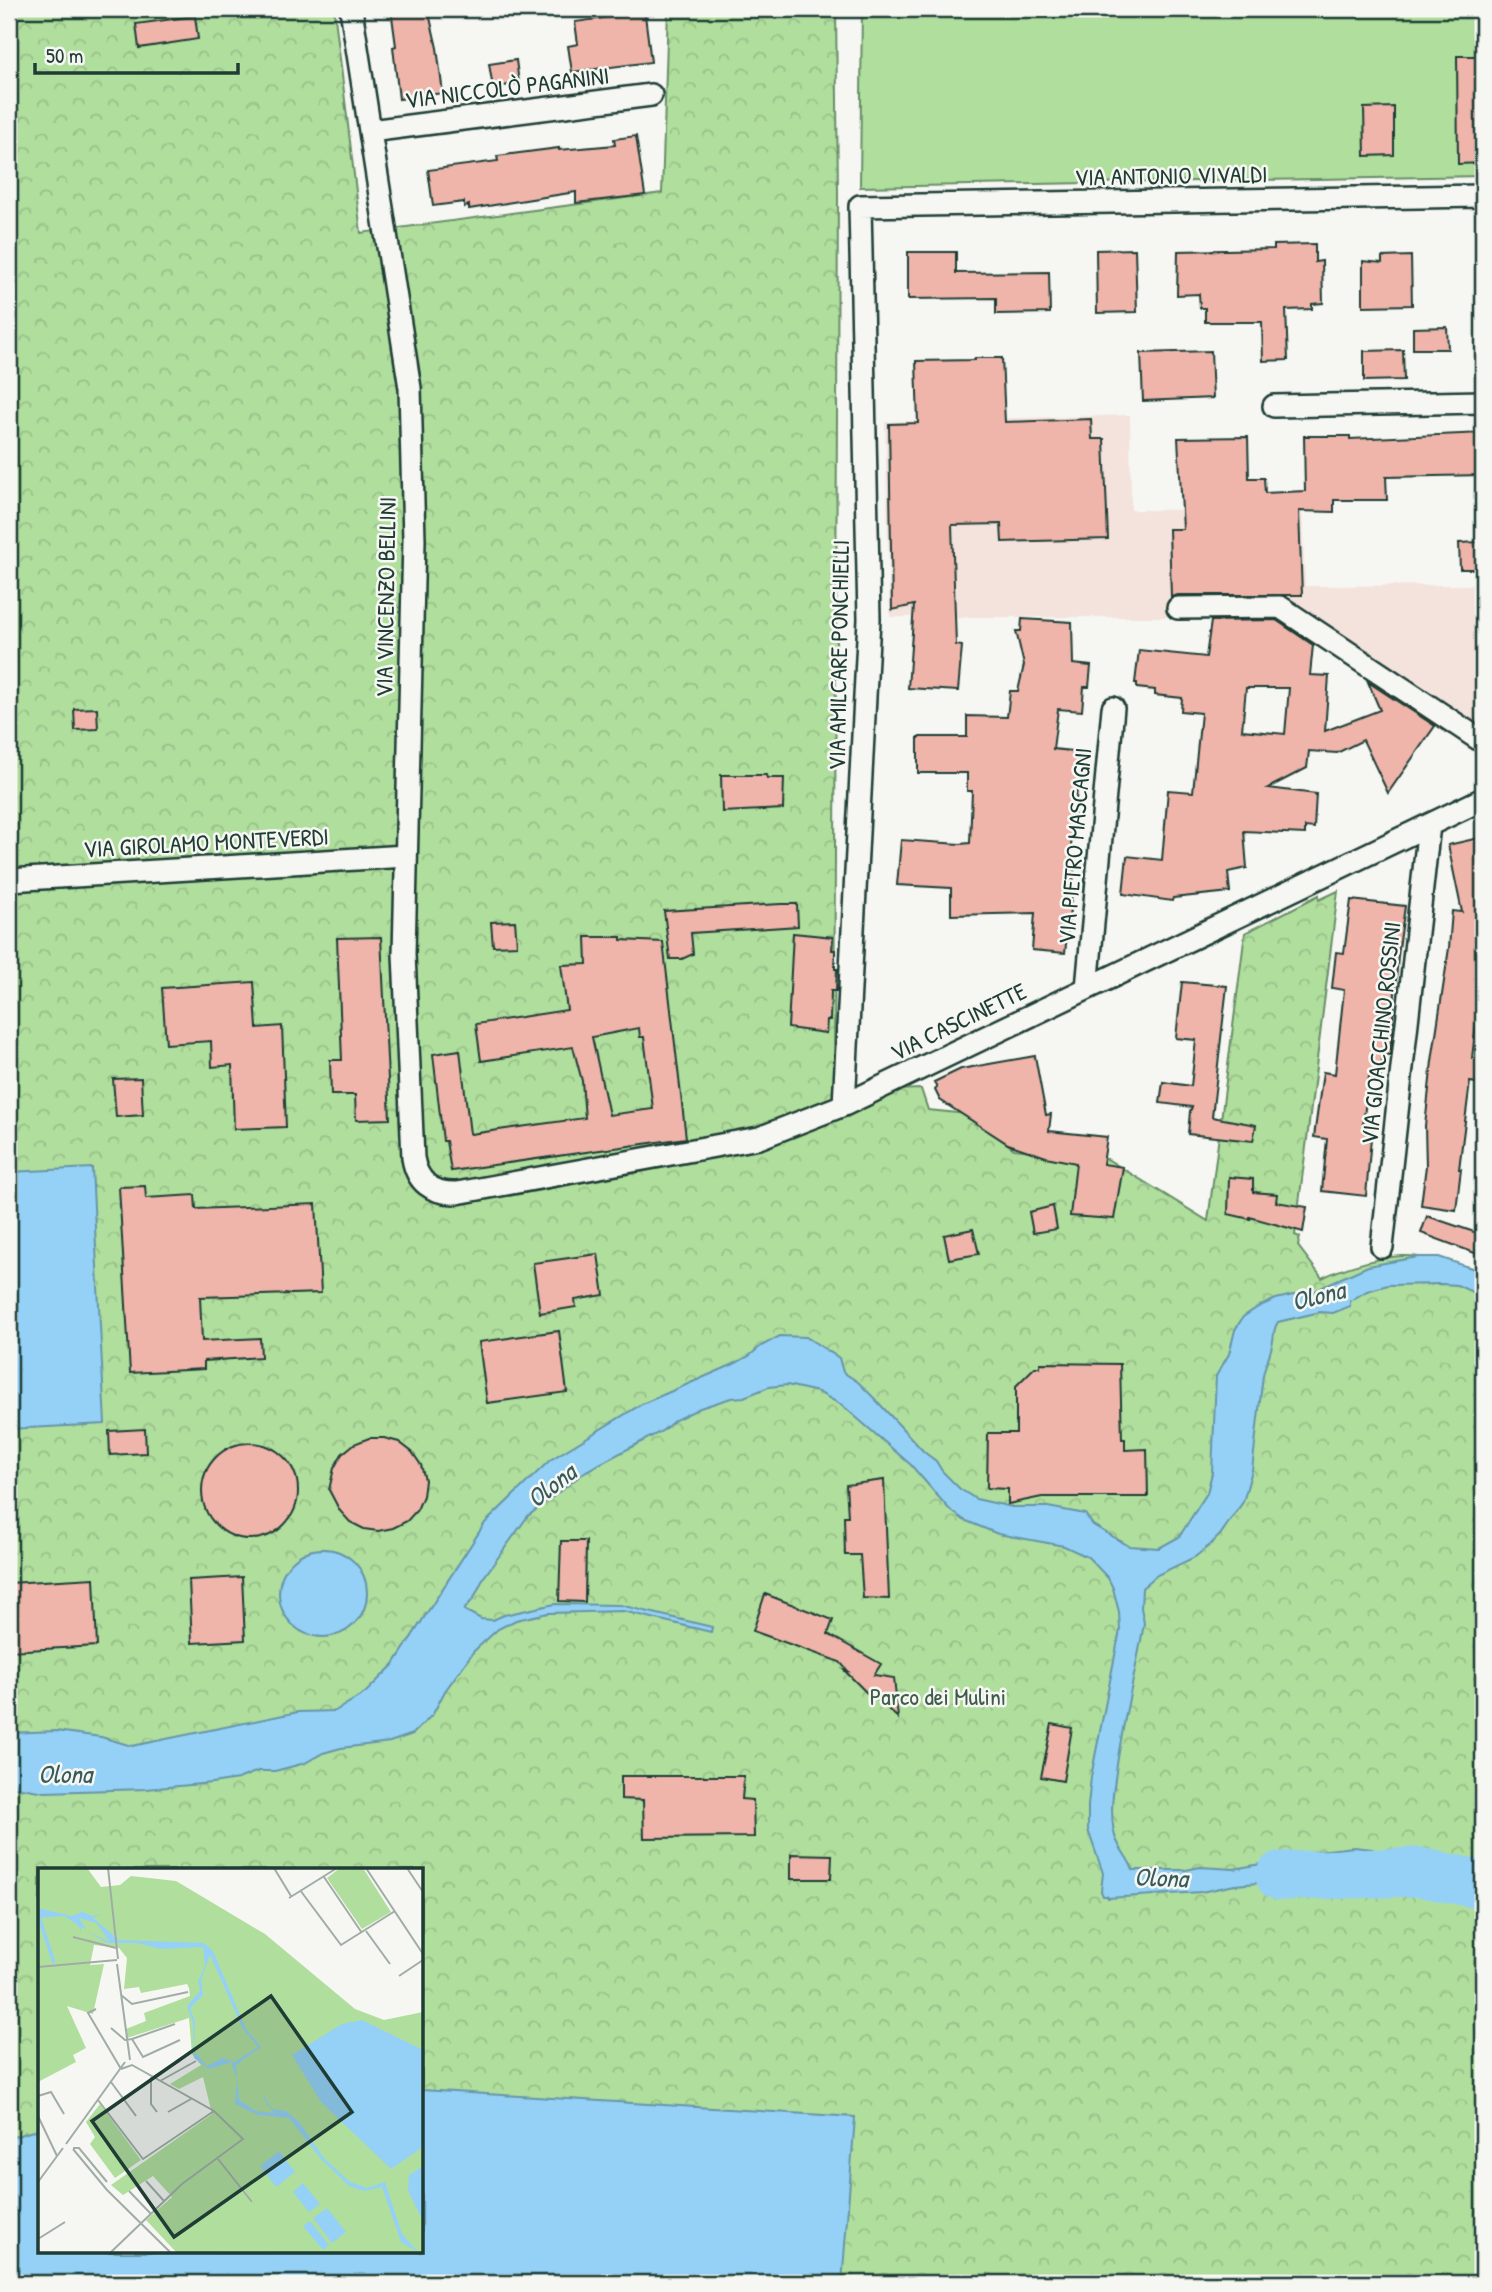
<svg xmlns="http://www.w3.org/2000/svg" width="1492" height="2292" viewBox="0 0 1492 2292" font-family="'Patrick Hand',sans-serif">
<defs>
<pattern id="forest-crowns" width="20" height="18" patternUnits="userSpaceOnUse" patternTransform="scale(1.75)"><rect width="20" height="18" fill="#b0de9d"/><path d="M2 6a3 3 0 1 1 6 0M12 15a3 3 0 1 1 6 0" fill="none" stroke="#97bf88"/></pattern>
</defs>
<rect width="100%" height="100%" fill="#f6f6f2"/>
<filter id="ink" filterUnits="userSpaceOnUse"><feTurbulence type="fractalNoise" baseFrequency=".0143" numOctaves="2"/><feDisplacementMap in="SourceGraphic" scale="14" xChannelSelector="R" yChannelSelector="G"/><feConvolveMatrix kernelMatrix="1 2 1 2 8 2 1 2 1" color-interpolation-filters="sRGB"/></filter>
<g filter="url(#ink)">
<path fill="#f4e2dc" d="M1130,415L1131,510L1302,509L1305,586L1483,585V759L1281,617H890L885,422Z"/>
<path fill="#b0de9d" stroke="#688e68" stroke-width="2" d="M862,9H1483V176L860,187Z"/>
<path fill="url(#forest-crowns)" stroke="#688e68" stroke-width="2" fill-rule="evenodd" d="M9,9H334L361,233L662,193L668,9H836L838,192L834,1074L865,1091L921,1089L928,1110L968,1114L1014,1149L1107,1159L1208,1221L1245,933L1319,895V900L1338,891L1295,1235L1300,1237L1298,1246L1322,1278C1341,1268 1380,1257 1402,1256C1420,1255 1467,1265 1483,1272V2283H9ZM40,1870H422V2252H40Z"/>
<path fill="#95d1f6" stroke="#6696a8" stroke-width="2" d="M92,1168L105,1424L9,1429V1172Z
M1418,1257H1439L1483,1272V1297L1457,1285L1442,1284L1388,1285L1367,1291L1350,1301V1306L1333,1313L1320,1312L1278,1322C1272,1331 1275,1336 1272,1345C1270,1356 1265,1364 1263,1375L1252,1470L1243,1502L1220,1535L1211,1544L1195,1557L1157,1575L1142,1588L1141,1608L1144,1623C1136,1673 1122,1722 1116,1772C1113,1792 1110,1812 1114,1832C1116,1846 1128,1856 1133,1870H1186L1200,1867L1234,1869L1271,1862L1283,1855L1354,1847L1372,1849L1390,1855L1423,1860L1483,1874V1898L1418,1882L1361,1874L1235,1885L1201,1892L1108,1898L1107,1896H1103L1101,1891L1103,1873L1088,1830V1806L1091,1777L1120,1630L1119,1612L1113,1588L1108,1578L1088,1557L1064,1546L998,1534L964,1520L949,1509L911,1465L842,1405L818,1392L787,1385L769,1387L744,1397L731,1398L700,1408L675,1420L662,1431L586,1471L528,1516L484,1577L474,1598L464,1610L481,1619L493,1620L504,1615L555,1604L620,1605L712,1627L711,1632L623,1611L548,1613L516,1620L498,1629L474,1651L445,1691L433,1714L413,1734L390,1742L341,1748L323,1753L305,1763L275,1771H258L238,1779L212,1783L146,1789L45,1792L9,1786V1733L56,1731L101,1737L132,1746L298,1712L335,1711L365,1693L394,1664L485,1523L550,1460L642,1404L734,1364L749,1356L761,1346L780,1336L806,1337L839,1358L843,1372L858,1382L876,1400L924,1452L936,1461L942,1471L960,1489L976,1499L1012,1507H1048L1085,1514L1093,1525L1129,1546L1159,1548L1179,1537L1207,1493L1212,1473L1216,1376L1229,1354L1235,1330L1243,1317L1258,1307L1276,1299L1293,1295H1309L1328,1284L1368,1266Z
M279 1593a44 44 0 1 1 88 0a44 44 0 1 1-88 0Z
M422,2090L855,2117L842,2283H9V2138L40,2129V2252H422Z"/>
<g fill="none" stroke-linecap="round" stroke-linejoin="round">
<path stroke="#95d1f6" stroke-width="49" d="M1280,1876L1419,1872L1483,1885"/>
</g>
<path fill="#efb5aa" stroke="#1f3d34" stroke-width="2" fill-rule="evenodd" d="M391,9H428L437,48L443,93L399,99L393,47L396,46Z
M625,15H645L651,62L572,72L568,46L578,44L575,22Z
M195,16L198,39L139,48L136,24Z
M1457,56H1483V163L1458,164Z
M516,60L519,83L493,88L489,64Z
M1394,107V155L1365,156L1364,108Z
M636,136L645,195L576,203V192L469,209V205L464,207V202L433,206L428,170L498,161L497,156L559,148V150L615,145L614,139Z
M1315,244V262L1322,261L1323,303L1312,304V309L1286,310L1288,360L1263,361L1262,322H1205V308H1200L1199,294L1177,295L1178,251L1274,249V245Z
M1135,249L1137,312L1097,313L1096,250Z
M908,252H956V273L1049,272L1050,313L996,314V298L908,299Z
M1411,256L1412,305L1363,306V261L1382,263V257Z
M1447,327L1448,349H1413V328Z
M1403,350L1404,380L1364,381V351Z
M1211,351L1213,398L1143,401L1141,353Z
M975,358H1002L1005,422L1091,419L1092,439H1104L1108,539L1002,542L1001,524L952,525L956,645L962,646L958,691L908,688L914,605L892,610L889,424L918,423L916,361L975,360Z
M1483,433V475L1386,477L1387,500H1334V512L1299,511L1302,595H1178L1171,597L1169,529H1183L1178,438L1248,437L1249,478H1264L1265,493L1305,491L1304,436H1350V439Z
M1480,542L1481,569H1460L1459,543Z
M1022,619L1072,622L1073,664L1091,666L1089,687H1084L1082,711L1058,709L1053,749L1081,752L1069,865H1075L1065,953L1032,950L1035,913L951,915V888L897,885L901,840L960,844L970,843L972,791H967V773H918V737H967V716L1007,717L1010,691H1018L1024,665L1016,631H1021Z
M1276,620L1313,645L1310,675L1329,676L1325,731L1380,710L1368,682L1435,726L1388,793L1363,740L1337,753L1309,751L1307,768L1268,788L1316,794L1314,828L1305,827V834L1244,831L1247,868L1228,872L1230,892L1173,898L1172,901L1123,894L1127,856L1162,860L1168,790L1193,792L1201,713L1181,711L1182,698L1155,695V690L1137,688V683H1135L1139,650L1206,657L1211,621ZM1246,688H1289L1285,734L1242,730Z
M97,708L98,729L75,730L74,709Z
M721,775H766L767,778H784L783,809L722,812Z
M1483,837V1015H1477L1472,1058L1483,1059V1084L1470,1082L1459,1169H1461L1456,1210L1421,1205L1426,1166L1425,1126L1432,1061L1449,948L1452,911L1462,912L1448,845Z
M1351,900L1405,906L1398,956L1390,1055L1383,1054L1380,1079L1369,1077L1363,1124L1372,1126L1366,1196L1322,1191L1327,1139L1314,1137L1323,1072L1335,1074L1344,990L1332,988L1336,952L1344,953Z
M781,904H797L798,926L691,933L693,954L682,959H670L664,911Z
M515,921L517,945L493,946L491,922Z
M793,933L833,937L832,950H835V969H837L836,991H831L830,1020H827L826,1033L788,1028Z
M381,937L390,1119L356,1120L355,1095H331L330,1060H342L337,938Z
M586,937H621V940L663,942L686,1138L451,1171L446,1141H443L433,1054L460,1050L470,1134L585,1118L582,1081L573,1047L481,1061L476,1024L567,1010L561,965L587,964ZM639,1028L640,1037H644L653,1109L609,1115L592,1037Z
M254,982L257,1028L282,1026L286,1127L234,1129L232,1065L212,1067L211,1041L166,1044L162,988Z
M1182,982L1227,986L1212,1117L1256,1125L1253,1141L1188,1134L1190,1111L1192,1107L1160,1103L1163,1082L1191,1086L1196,1040L1176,1038Z
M1035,1056L1046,1115L1051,1114L1049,1131L1107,1137L1103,1164L1123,1167L1114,1219L1070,1216L1076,1163L1046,1157L1008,1144L940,1100L935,1090L937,1087L934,1082L961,1069Z
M141,1078L143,1115L116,1117L113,1079Z
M1229,1177L1253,1179V1192L1277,1194L1276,1202L1307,1207L1303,1232L1250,1217V1219L1228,1214Z
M145,1186L146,1198L195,1195L196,1209L316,1204L321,1293L200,1297L202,1341L260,1338L261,1357L204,1361V1369L130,1373L119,1187Z
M1053,1206L1057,1229L1033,1233L1029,1212Z
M1427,1216L1483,1235V1256L1421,1233Z
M973,1229L979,1254L949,1259L944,1235Z
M598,1254L604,1295L575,1300L576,1307L540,1313L533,1263Z
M559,1331L567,1392L487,1403L479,1342Z
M1040,1363L1120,1364L1122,1439H1125V1450L1147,1449L1148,1497H1042L1008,1504V1489L987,1488L988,1433H1016V1386L1035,1367H1040Z
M145,1429L146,1453L110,1455L109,1431Z
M369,1438H384L399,1442L412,1452L421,1465L425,1480L423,1496L417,1510L407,1521L393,1528L378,1531L364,1529L350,1522L340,1511L329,1490L334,1468L342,1454L354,1444Z
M202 1491a48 48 0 1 1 96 0a48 48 0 1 1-96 0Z
M884,1480L889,1599L863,1598L860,1555H845L844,1516H848L846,1485Z
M561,1541H586L585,1602L559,1601Z
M242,1577L245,1640L192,1643L189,1580Z
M94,1578L97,1646L9,1651V1583Z
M765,1594L833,1620L828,1634L881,1664L874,1675L894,1678L898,1718L870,1693V1696L844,1670L848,1671L840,1662L753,1631Z
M1052,1724L1072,1728L1063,1781L1041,1777Z
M621,1776H744L742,1799L753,1800L754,1837L644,1838L643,1800L621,1799Z
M791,1854L832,1855L831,1879H791Z"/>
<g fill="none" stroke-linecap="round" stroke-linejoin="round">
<g stroke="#1f3d34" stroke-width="26">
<path id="minor" d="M351,9L410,388L414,540L404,954L413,1158C417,1182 432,1194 457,1193L759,1138L844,1105L1483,799
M370,131L651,95
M1274,406L1483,402
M1178,608L1280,607L1483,742
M9,880L406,856
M1087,988L1113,708
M844,1105L869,619L860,206L1483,196
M1382,1247L1429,825"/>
</g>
<use href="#minor" stroke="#f6f6f2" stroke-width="21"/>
</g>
</g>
<g text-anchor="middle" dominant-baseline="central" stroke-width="5" stroke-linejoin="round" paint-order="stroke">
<g font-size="24" fill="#1f3d34" stroke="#f6f6f2">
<text transform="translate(507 87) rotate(-7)">VIA NICCOLÒ PAGANINI</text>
<text transform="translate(1171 175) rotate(-1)">VIA ANTONIO VIVALDI</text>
<text transform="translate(385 597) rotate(-89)">VIA VINCENZO BELLINI</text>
<text transform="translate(838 655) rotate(-89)">VIA AMILCARE PONCHIELLI</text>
<text transform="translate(206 842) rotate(-3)">VIA GIROLAMO MONTEVERDI</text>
<text transform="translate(1074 846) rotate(-85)">VIA PIETRO MASCAGNI</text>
<text transform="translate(958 1021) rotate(-26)">VIA CASCINETTE</text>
<text transform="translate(1380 1033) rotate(-84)">VIA GIOACCHINO ROSSINI</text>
</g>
<g font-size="24" fill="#3c5d49" stroke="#f6f6f2">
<text x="938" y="1696">Parco dei Mulini</text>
</g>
<g font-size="26" font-style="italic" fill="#375b5b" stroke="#f6f6f2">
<text transform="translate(1318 1295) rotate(-14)">Olona</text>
<text transform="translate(551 1485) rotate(-38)">Olona</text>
<text x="65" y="1773">Olona</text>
<text transform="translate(1161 1877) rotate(2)">Olona</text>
</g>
</g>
<g transform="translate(38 1868)">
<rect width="385" height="385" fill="#f6f6f2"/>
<path d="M62,236L103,292L77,310L52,276L57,269L48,254Z" fill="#b0de9d"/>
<path d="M0,0H49L63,19L82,17L93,8L138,13L227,66L317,141L346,152L385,144V385H139L108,352L134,329L115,308L85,327L73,317L174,246L165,209L141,221L132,216L163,197L154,186L151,150L89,170L88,161L108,153L106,145L152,128L151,120L149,116L103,125L101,119L86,121L89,90L81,80L56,77L52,97L66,96L55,146L29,138L48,180L35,187L38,194L0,214ZM302,0H325L353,44L324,61L289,10Z" fill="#b0de9d"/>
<path d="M190,48L205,71L193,85L163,60L172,52Z" fill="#b0de9d"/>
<path d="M0,40L33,48L43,45L40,42L54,48L63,46L55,50L81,72L166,75L175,83L208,161L223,179L198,197L201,232L218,243L236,245L227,233L224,225L234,241L248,243L261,254L286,290L312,314L329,320L347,314L364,366L381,385L363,374L344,319L326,323L311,318L283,291L251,250L220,247L197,236L199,211L193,194L171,201L156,190L155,155L149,138L162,123L160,113L167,98L165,79L123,81L99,75H69L49,63L72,74L58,55L41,50L48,61L43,59V64L40,57L26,48L0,50ZM172,87L205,161L220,179L197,194L185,190L169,198L156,183L157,154L152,140L165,127L163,112ZM324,152L385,182V279L353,301L283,234L254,187L304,156ZM241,283L257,304L238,319L222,298ZM385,298V353L370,323L371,307ZM265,315L282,336L271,344L255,324ZM289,340L308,364L294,375L275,350ZM272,353L291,377L285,382L265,358Z" fill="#95d1f6" fill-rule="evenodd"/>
<path fill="none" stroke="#95d1f6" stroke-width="3.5" d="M1,49L16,95"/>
<path fill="none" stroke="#a0aca6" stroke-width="2" d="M70,0L80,91M236,0L253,28M328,0L385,86M369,0L385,24M286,9L324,65M262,22L303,77L357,43M251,30L299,0M328,63L352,96M35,69L78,80M79,96L92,192M0,99L79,92M361,108L385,92M83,127L94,136L150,124M58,141L50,145L83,201M73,160L87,172L94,171L105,189L142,172M94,171L137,156M122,213L158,193M73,214L98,248M0,228L13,224L26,246M60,232L105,291L176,243M119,244L113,236V210L142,193M130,244L153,231M0,248L19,288M28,276L87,194M35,280H41L69,314M35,281L69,322L133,385M180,291L214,334M108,313L126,333M0,314L25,280M91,323L113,346M0,371L27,354M72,385L144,316L205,271L176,243L94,197L83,201"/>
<path fill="#1f3d34" fill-opacity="0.15" stroke="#1f3d34" stroke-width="3.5" d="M233,128L314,244L136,369L54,253Z"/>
<rect width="385" height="385" fill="none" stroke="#1f3d34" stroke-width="3.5"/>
</g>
<rect width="1492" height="2292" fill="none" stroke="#f6f6f2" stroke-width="35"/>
<rect x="18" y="18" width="1457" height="2257" fill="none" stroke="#1f3d34" stroke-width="2.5" filter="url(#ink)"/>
<path d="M35 63v10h203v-10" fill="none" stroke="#1f3d34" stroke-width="3.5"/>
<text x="46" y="63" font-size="21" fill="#1f3d34" stroke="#f6f6f2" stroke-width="5" paint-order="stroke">50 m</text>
</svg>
